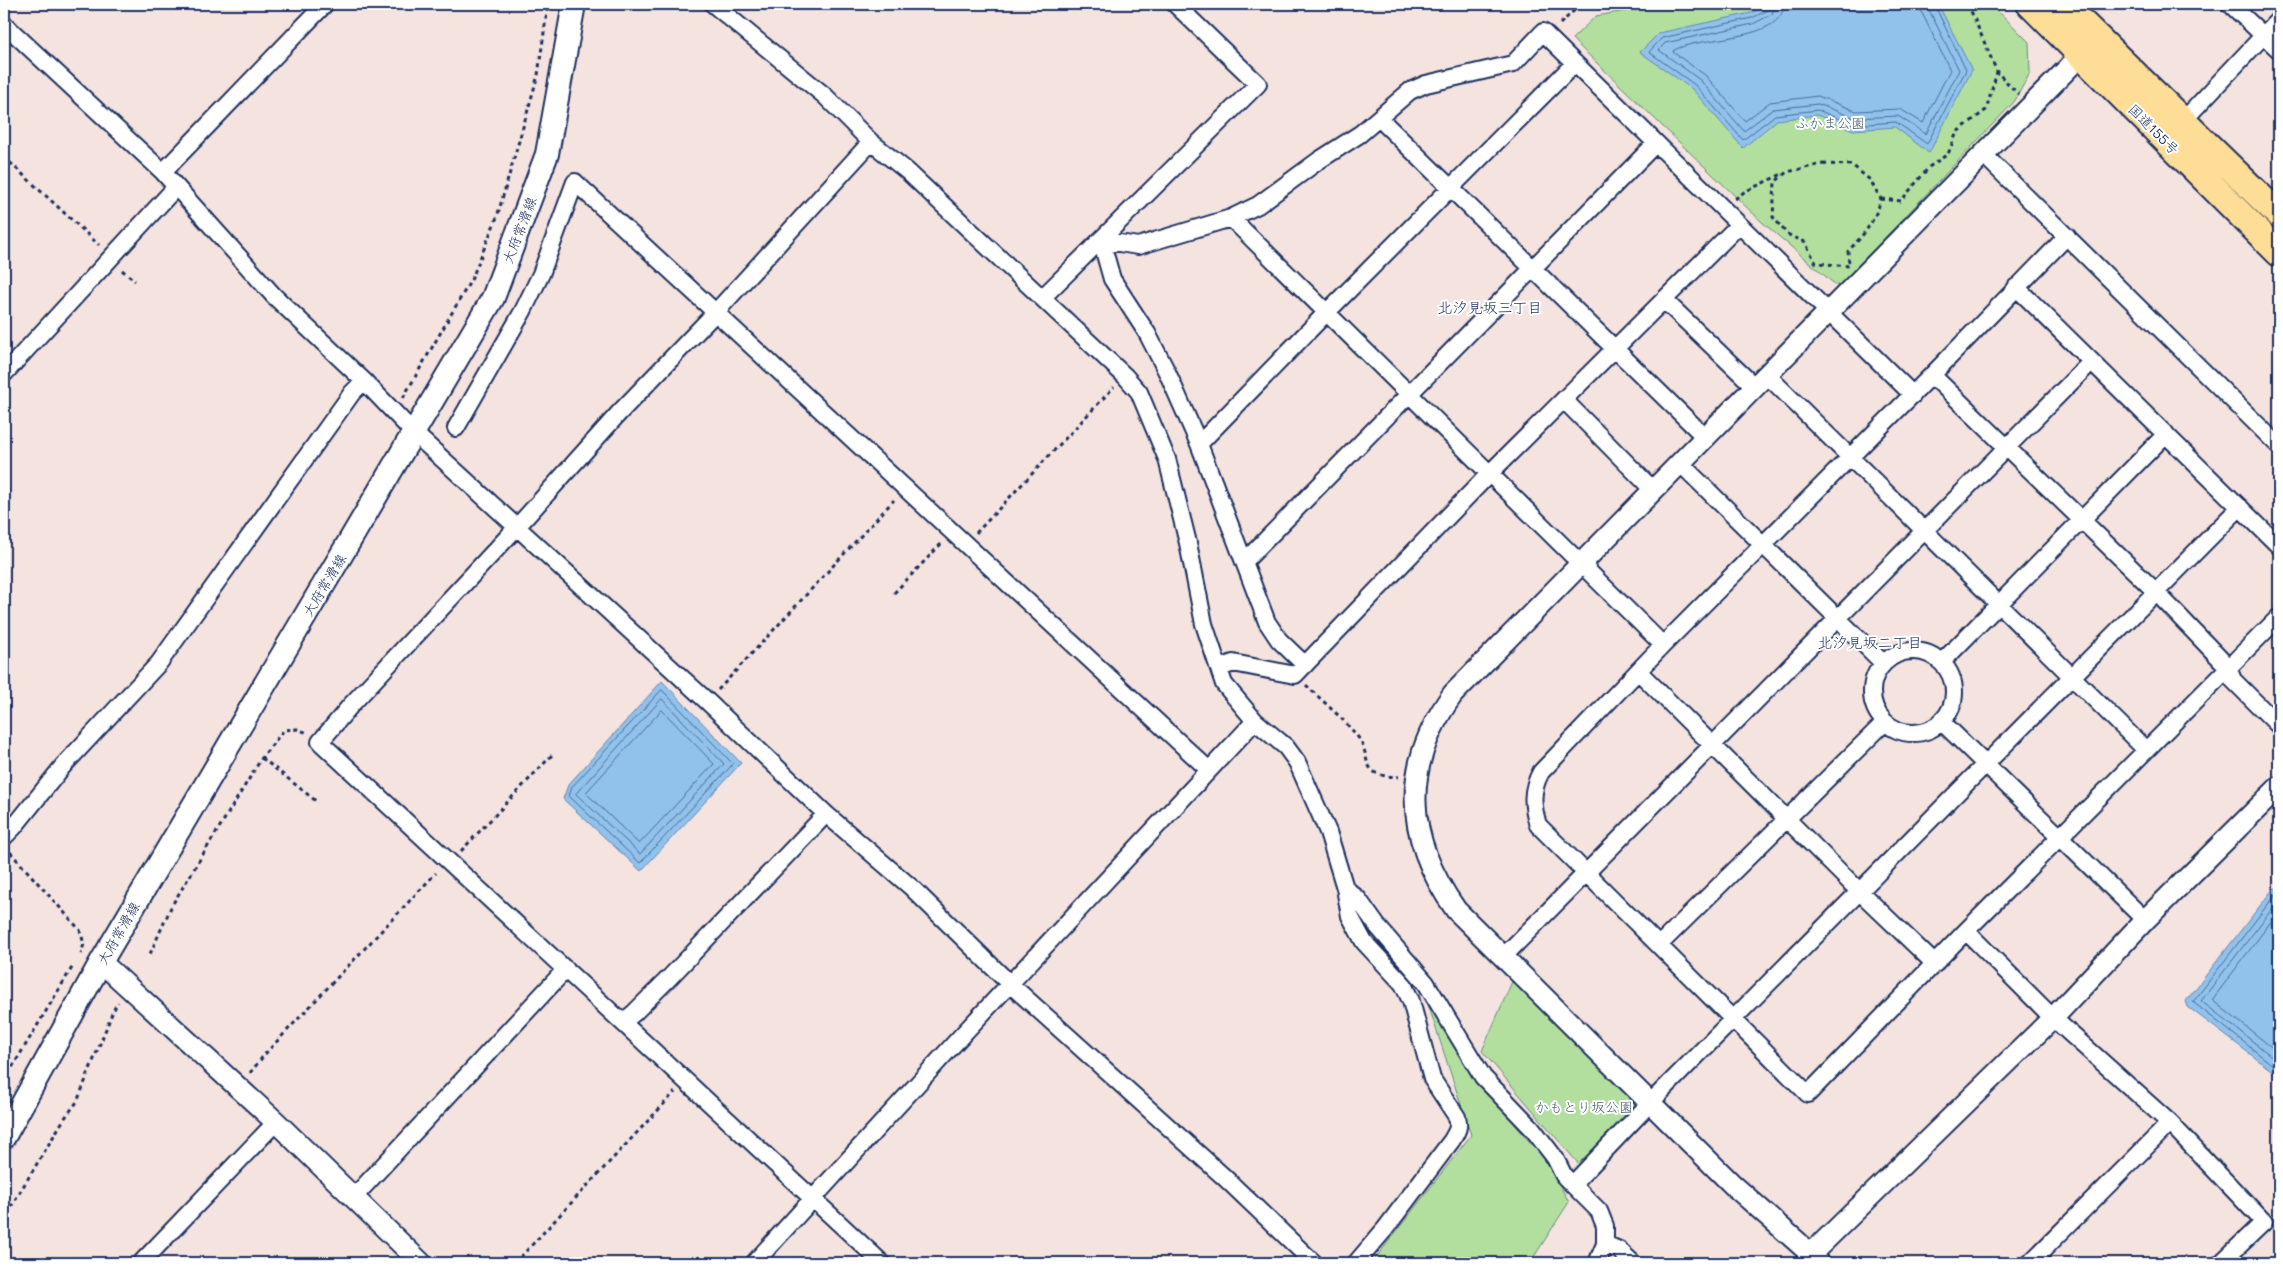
<svg xmlns="http://www.w3.org/2000/svg" width="2283" height="1267" viewBox="0 0 2283 1267" font-family="Mali,'Klee One',sans-serif">
<rect width="100%" height="100%" fill="#f4e3df"/>
<filter id="ink" filterUnits="userSpaceOnUse"><feTurbulence type="fractalNoise" baseFrequency=".02" numOctaves="2"/><feDisplacementMap in="SourceGraphic" scale="10" xChannelSelector="R" yChannelSelector="G"/><feConvolveMatrix kernelMatrix="1 2 1 2 8 2 1 2 1" color-interpolation-filters="sRGB"/></filter>
<g filter="url(#ink)">
<path fill="#b2df9e" stroke="#66877e" d="M1666,4H1991L2029,42L2030,73L2014,102L1838,287L1762,222L1572,39L1596,16Z
M1514,977L1642,1106L1583,1169L1482,1051Z
M1426,998L1468,1069L1546,1161L1569,1202L1530,1263H1372L1471,1135Z"/>
<path fill="#90c2ec" stroke="#6187b3" d="M1769,4H1938L1972,70L1929,153L1895,127L1853,130L1817,115L1777,120L1743,148L1692,89L1640,52L1659,33L1751,13Z
M662,681L741,763L641,871L563,799L568,785Z
M2276,888L2279,890V1076L2188,1007L2186,1001L2273,889Z"/>
<g fill="none" stroke-linecap="round" stroke-linejoin="round">
<path stroke="#4a6a97" stroke-width="1" d="M1770,4L1768,10L1752,18L1662,38L1649,52L1695,85L1743,140L1775,115L1818,110L1853,125L1896,122L1927,144L1966,70L1934,4
M1776,4L1772,14L1753,24L1665,43L1659,50L1700,80L1744,131L1773,109L1818,104L1855,118L1898,116L1926,134L1959,70L1929,10L1928,4
M1784,4C1783,43 1697,35 1673,51L1674,53L1705,75L1745,121L1770,102L1818,96L1856,111L1900,109L1923,123L1950,70L1922,13L1920,4
M662,690L733,764L640,863L569,796L572,787Z
M662,699L724,764L640,854L576,794Z
M662,710L714,764L639,844L586,793Z
M2279,894L2275,895L2193,1002L2279,1070
M2279,900L2201,1001L2279,1062
M2279,911L2212,1000L2279,1053"/>
<g stroke="#1b2f5e" stroke-width="20">
<path id="minor" d="M713,4L825,96L871,142L907,171L1125,376L1139,392L1167,459L1188,543L1204,624L1224,684L1255,721L1286,747L1297,762L1328,832L1345,888L1350,916L1364,942L1403,984L1411,1001L1432,1079L1457,1117C1460,1127 1457,1131 1452,1140L1385,1229L1356,1263
M2230,4L2279,50
M4,24L163,172L274,296L364,381L414,433L708,702L826,814L912,888L1010,984L1224,1177L1314,1263
M1379,118L1705,437
M2183,121L2279,19
M871,142L715,313L619,413L517,527L351,705L320,742L882,1263
M1984,155L2279,446
M163,172L325,4
M1231,218L1663,645
M2067,236L1932,375L1663,645L1541,772C1531,790 1532,805 1538,825L1808,1094L1966,931L2279,617
M2016,287L2279,546
M1042,298L1258,84L1175,4
M1664,300L1755,387
M4,374L176,187
M1767,375L2146,750
M1932,375L2156,592L2228,667L2233,680L2279,726
M1564,400L1653,490
M456,428L523,311L541,274L575,182L1209,770
M1199,444L1326,313L1575,63
M1680,463L1883,663
M1244,562L1656,143
M1872 692a41 41 0 1 1 82 0a41 41 0 1 1-82 0Z
M1942,662L2166,434
M1305,665L1279,640L1267,622L1199,444L1168,374L1147,333L1112,279L1101,240L1138,246L1231,218L1258,205L1318,161L1360,134L1410,91L1426,84L1513,64L1543,32L1913,395
M1219,669L1233,663L1295,675L1489,474L1739,225
M1639,672L1860,892L1935,964
M1942,722L2145,920
M4,837L14,827L63,766L159,663L352,393L364,381
M1345,888L1358,899L1378,927L1426,983L1483,1077L1532,1128L1555,1158L1564,1176L1599,1211L1605,1226V1244L1597,1263
M1966,931L2053,1018L2170,1123L2264,1222L2221,1263
M1659,945L1885,722
M1503,957L2091,362
M623,1022L634,1013L670,977L826,814
M1573,1184L1651,1102L2240,507
M354,1197L566,969
M1605,1244L1619,1250L1633,1263
M141,1263L276,1122
M754,1263L964,1033L1255,721
M1806,1263L1811,1254L1821,1263
M2030,1263L2170,1123"/>
</g>
<g stroke="#1b2f5e" stroke-width="24">
<path id="tertiary" d="M2080,56L1453,694C1400,767 1405,838 1456,910L1733,1185L1811,1254L2053,1018L2145,920L2279,787
M101,962L276,1122L421,1263"/>
</g>
<g stroke="#1b2f5e" stroke-width="26">
<path id="secondary" d="M4,1137L101,962L493,298L547,154L574,4"/>
</g>
<g stroke="#1b2f5e" stroke-width="30">
<path id="trunk" d="M2030,4L2279,253
M2063,4L2279,215"/>
</g>
<path stroke="#1b2f5e" stroke-width="3" stroke-dasharray="4 4" stroke-linecap="butt" d="M1968,4L1997,72
M1560,24L1581,4
M4,157L99,245
M1823,164L1852,165L1870,180L1881,199C1875,221 1864,235 1848,251L1849,266L1816,263L1805,242L1787,234L1773,217L1775,182L1787,172Z
M1735,199L1744,192L1782,174
M1881,199L1901,201L1929,167L1948,154L1957,132L1986,110L1997,72L2018,94
M122,270L135,281
M403,398L472,278L497,217L538,75L548,4
M976,533L1114,387
M894,593L942,543
M1306,685C1324,703 1345,719 1360,740C1367,750 1364,763 1373,771C1381,777 1390,776 1399,777
M718,690L894,500
M262,758L316,801
M461,851L553,754
M10,852L80,930L84,944L81,954
M150,954L172,905L263,756L284,730L297,729L308,733
M250,1073L265,1054L436,873
M4,1081L73,966
M4,1230L9,1210L64,1119L77,1102L113,1011L118,1002
M515,1263L675,1092"/>
<use href="#minor" stroke="#fff" stroke-width="16"/>
<use href="#tertiary" stroke="#fff" stroke-width="20"/>
<use href="#secondary" stroke="#fff" stroke-width="22"/>
<use href="#trunk" stroke="#fedd96" stroke-width="26"/>
</g>
</g>
<g text-anchor="middle" dominant-baseline="central" stroke-width="4" stroke-linejoin="round" paint-order="stroke">
<g font-size="14" fill="#415b6e" stroke="#fff">
<text x="1830" y="122">ふかま公園</text>
<text x="1584" y="1106">かもとり坂公園</text>
</g>
<g font-size="14" fill="#1b2f5e" stroke="#fff">
<text transform="translate(2154 129) rotate(45)">国道155号</text>
<text transform="translate(519 230) rotate(-69)">大府常滑線</text>
<text transform="translate(324 585) rotate(-59)">大府常滑線</text>
<text transform="translate(118 933) rotate(-60)">大府常滑線</text>
</g>
<g font-size="15" fill="#1b2f5e" stroke="#fff">
<text x="1490" y="307">北汐見坂三丁目</text>
<text x="1870" y="642">北汐見坂二丁目</text>
</g>
</g>
<rect width="2283" height="1267" fill="none" stroke="#fff" stroke-width="20"/>
<rect x="10" y="10" width="2263" height="1247" fill="none" stroke="#1b2f5e" stroke-width="2" filter="url(#ink)"/>
</svg>
